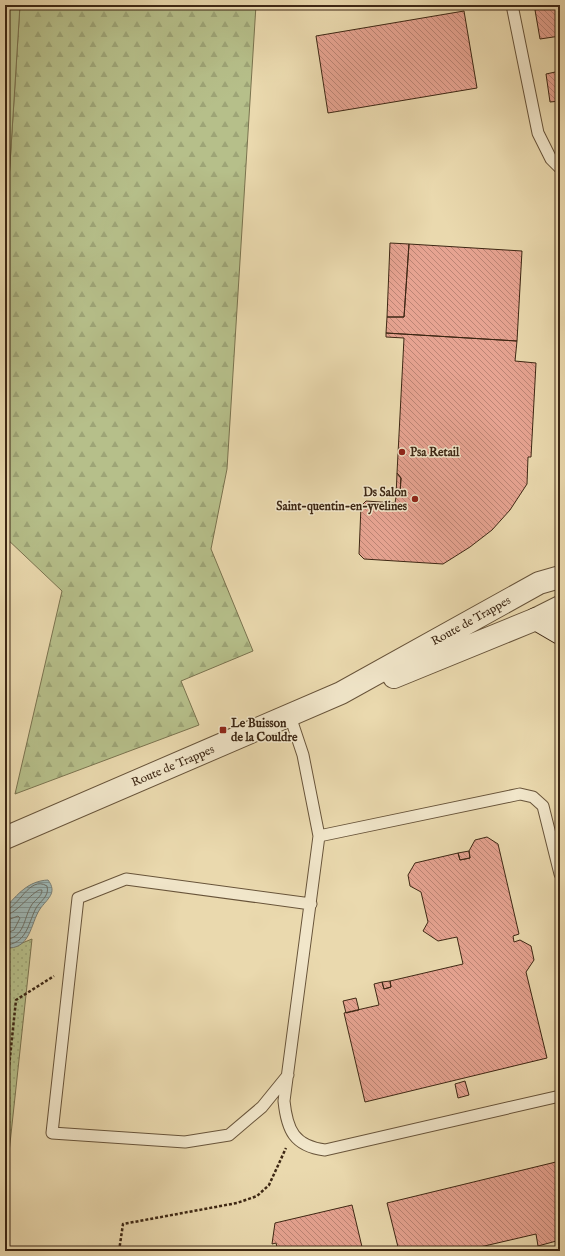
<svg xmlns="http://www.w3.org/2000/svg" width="565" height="1256" viewBox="0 0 565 1256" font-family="'IM FELL English',serif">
<defs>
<pattern id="green-dots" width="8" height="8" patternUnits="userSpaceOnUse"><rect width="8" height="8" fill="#b6bf8a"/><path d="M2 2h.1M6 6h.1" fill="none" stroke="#9da476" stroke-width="1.8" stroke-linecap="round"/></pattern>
<pattern id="forest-firs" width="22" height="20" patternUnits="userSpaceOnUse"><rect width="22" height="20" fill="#b6bf8a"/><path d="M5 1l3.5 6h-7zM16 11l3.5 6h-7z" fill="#9da476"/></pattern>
<pattern id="water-rules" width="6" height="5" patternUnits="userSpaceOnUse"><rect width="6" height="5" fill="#9db7b6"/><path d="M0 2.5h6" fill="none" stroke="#819593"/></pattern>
<pattern id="building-back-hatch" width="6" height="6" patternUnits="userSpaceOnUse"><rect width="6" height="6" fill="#e6a391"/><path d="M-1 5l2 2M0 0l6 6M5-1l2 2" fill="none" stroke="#bc8575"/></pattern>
</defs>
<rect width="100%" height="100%" fill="#ead9ae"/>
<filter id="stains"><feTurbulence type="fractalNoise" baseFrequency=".005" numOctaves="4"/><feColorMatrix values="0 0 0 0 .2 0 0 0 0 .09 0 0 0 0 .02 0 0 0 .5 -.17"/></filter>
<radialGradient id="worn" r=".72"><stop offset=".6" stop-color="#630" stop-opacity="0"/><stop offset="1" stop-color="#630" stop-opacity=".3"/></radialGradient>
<path fill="url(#green-dots)" stroke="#7a734f" d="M32,939L5,1190V950Z"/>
<path fill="url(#forest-firs)" stroke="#7a734f" d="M20,5H256L227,469L211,549L253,651L181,681L199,725L15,794L62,591L5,537V243Z"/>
<path fill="#b6bf8a" stroke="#7a734f" d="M5,5H20L5,243Z"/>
<path fill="url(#water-rules)" stroke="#777d75" d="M48,880C58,893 47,899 40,909C30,924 31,950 5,948V908C18,894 28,881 48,880Z"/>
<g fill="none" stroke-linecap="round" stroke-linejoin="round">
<path stroke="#6d6f65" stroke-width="1" d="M5,910C19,908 29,875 47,886C50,897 39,901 35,910C28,925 26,944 5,945
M5,915C15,915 28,896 39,890H42C42,897 34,900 31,906C23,920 25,937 5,940
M5,921L18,916L20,918L14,930L5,934"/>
</g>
<path fill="url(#building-back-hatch)" stroke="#3d2714" d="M560,6V36L540,39L535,10Z
M464,11L477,88L328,113L316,36Z
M560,71V101L550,102L546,74Z
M390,243L409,244L404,317H387Z
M409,244L522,251L517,341L386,333L387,317H404Z
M386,333L517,341L515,361L536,363L531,457H528L527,484L510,510L492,530L470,547L443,564L364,559L359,554L361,506L366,501L395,503L396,497L400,493L401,478L397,473L404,338L386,337Z
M397,473L401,478L400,493L396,497Z
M487,837L498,844L519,934L513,936L514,942L520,940L531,946L534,960L526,972L547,1058L365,1102L344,1013L379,1005L374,984L382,982L384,989L391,987L390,981L463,964L457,937L438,941L423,931L428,922L421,892L410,886L408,875L415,863L458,853L460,860L470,858L469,851L475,840Z
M469,851L470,858L460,860L458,853Z
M390,981L391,987L384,989L382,982Z
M356,998L359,1010L346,1013L343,1001Z
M465,1081L469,1095L458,1098L455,1084Z
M560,1161V1240L538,1246L536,1234L463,1251H399L387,1203Z
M352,1205L363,1251H278L276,1243L272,1244L275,1223Z"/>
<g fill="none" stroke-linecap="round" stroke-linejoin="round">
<g stroke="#68543a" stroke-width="13">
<path id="service" d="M512,5L538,133L551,159L560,168
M290,716L303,755L319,836L284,1101C287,1130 294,1146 325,1150L560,1096
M319,836L520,794L533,797L543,806L560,874
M288,1075L262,1107L229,1135L185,1142L52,1133L78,898L126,879L311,904"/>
</g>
<g stroke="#68543a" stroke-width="24">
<path id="tertiary" d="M394,677L536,619L560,607
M5,838L341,693L539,583L560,577"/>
</g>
<g stroke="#3d2714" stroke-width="24">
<path id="secondary" d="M536,619L560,633"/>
</g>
<path stroke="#3d2714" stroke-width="2.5" stroke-dasharray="3 2" stroke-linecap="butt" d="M5,1105L16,1000L54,976
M119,1251L123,1224L237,1203L257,1196L269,1185L286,1148"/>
<use href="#service" stroke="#f1e6ca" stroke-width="11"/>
<use href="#tertiary" stroke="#f1e6ca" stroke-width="22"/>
<use href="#secondary" stroke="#f1e6ca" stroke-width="22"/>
</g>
<g fill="#8f2418" stroke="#f1e6ca" stroke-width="1.5">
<circle cx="402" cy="452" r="4"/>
<circle cx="415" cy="499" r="4"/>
<rect x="219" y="726" width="8" height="8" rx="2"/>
</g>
<g text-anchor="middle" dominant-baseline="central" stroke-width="3" stroke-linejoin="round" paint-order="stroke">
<g font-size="12" font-weight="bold" fill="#3d2714" stroke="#f1e6ca" text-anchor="start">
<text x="410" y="452">Psa Retail</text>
<text x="407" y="492" text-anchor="end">Ds Salon<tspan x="407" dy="14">Saint-quentin-en-yvelines</tspan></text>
<text x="231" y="723">Le Buisson<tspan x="231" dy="14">de la Couldre</tspan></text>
</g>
<g font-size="12" fill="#3d2714" stroke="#f1e6ca">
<text transform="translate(471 621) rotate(-29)">Route de Trappes</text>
<text transform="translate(173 766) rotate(-23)">Route de Trappes</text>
</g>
</g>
<rect width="565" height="1256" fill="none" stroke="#ead9ae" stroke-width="20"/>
<rect x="6" y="6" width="553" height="1244" fill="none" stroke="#3d2714" stroke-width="2"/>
<rect x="10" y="10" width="545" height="1236" fill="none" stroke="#3d2714"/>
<rect width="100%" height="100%" filter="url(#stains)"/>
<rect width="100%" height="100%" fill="url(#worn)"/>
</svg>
